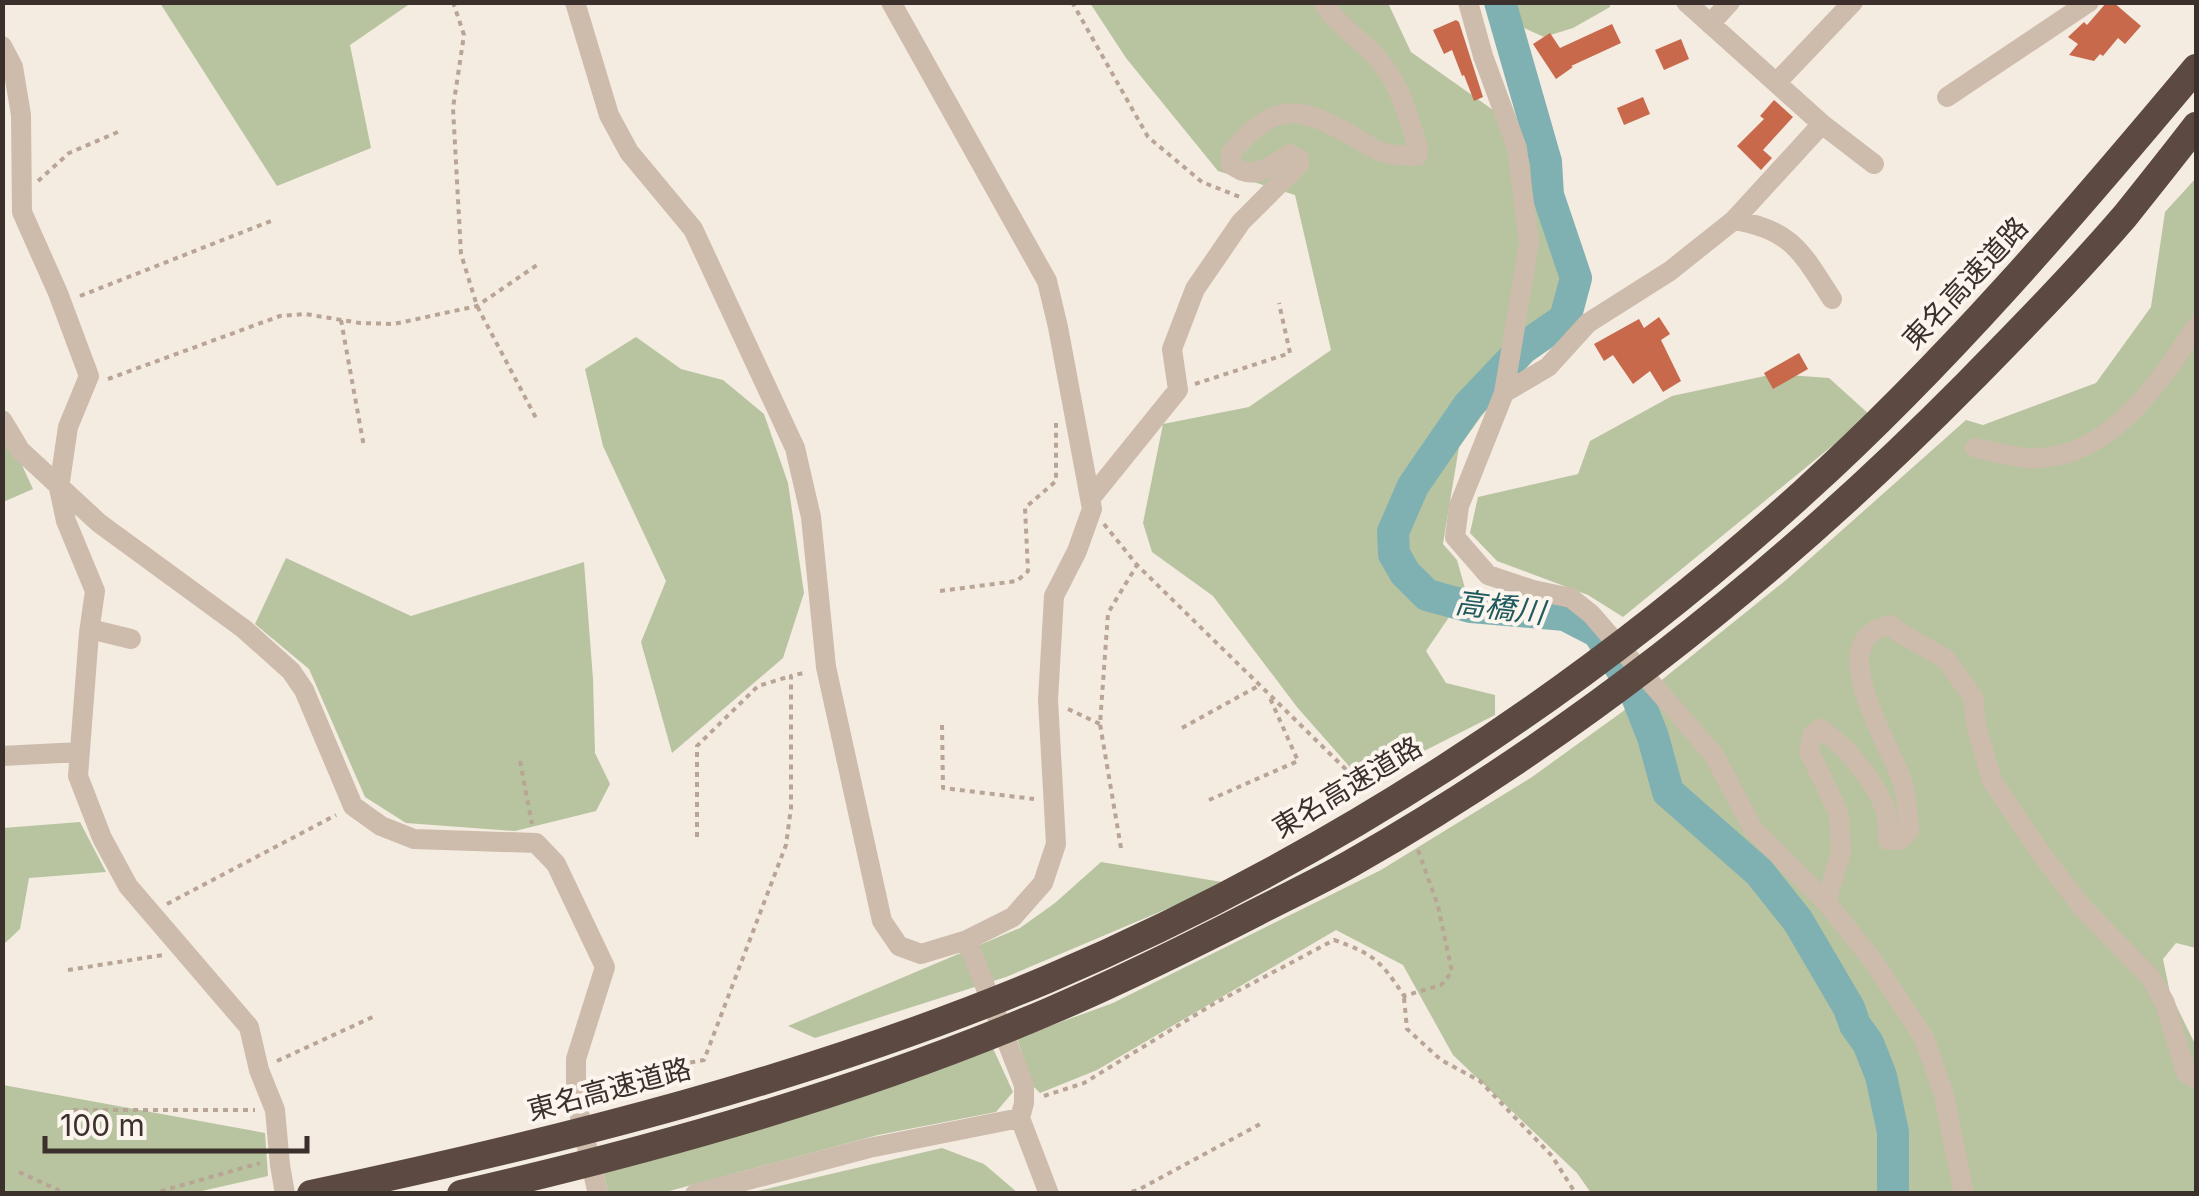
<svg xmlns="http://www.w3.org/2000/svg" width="2199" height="1196" viewBox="0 0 2199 1196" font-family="Inter,'Noto Sans JP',sans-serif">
<rect width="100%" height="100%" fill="#f4ebe1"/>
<path fill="#b8c4a0" d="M1610,2V7L1573,28L1544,37L1513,23L1504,3Z
M160,3H411L350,45L371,148L277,186Z
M1090,3H1388L1411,52L1530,136L1571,293L1459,447L1443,544L1457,560L1466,592L1426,651L1446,683L1495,695V715L1363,782L1297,707L1213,596L1152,552L1143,523L1163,424L1249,407L1331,350L1295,195L1218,171L1126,58Z
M2196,178V948L2176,943L2163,959L2170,993L2196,1046V1193H1591L1577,1173L1453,1055L1403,965L1336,930L1097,1070L1040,1093L1033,1086L1017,1038L1113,1003L1381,870L1532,777L1622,712L1786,580L1966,420L1983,425L2096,383L2151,307L2165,212Z
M636,337L681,369L723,380L764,414L788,483L804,593L783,658L672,753L641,642L666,581L603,446L585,369Z
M1774,374L1829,378L1870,415L1623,617L1588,595L1497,561L1470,533L1478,497L1578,474L1590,441L1672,396Z
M2,422L33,489L3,502H2Z
M286,558L411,616L584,562L593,679L595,753L610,784L596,811L515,831L406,823L365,797L309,669L255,624Z
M80,822L106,872L29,878L20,929L3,945V828Z
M1101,862L1228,883L1006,977L815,1038L788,1026L1020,928L1055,903Z
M991,1044L1013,1092L996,1112L878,1135L662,1193H608L601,1163Z
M3,1085L265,1133L268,1176L193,1193H3Z
M942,1148L984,1164L1018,1193H749Z"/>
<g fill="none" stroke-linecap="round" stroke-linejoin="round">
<path stroke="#7fb0b2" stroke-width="32" d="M1500,2L1546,162L1548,195L1576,278L1565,319L1523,348L1468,406L1413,486L1393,532L1394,554L1405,573L1427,595L1471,607L1565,615L1598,632L1634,689L1653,737L1668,792L1759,872L1798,921L1849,1008L1855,1025L1868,1043L1881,1076L1893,1132V1194"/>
</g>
<path fill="#c8694b" d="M2107,2H2113L2141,26L2125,44L2118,38L2103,56L2100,54L2094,61L2069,55L2078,44L2068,37L2084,22L2087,25Z
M1456,20L1459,22L1483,97L1474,101L1464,75L1462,76L1452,50L1444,54L1433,30Z
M1612,24L1621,43L1571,66L1573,67L1556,79L1533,44L1550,33L1560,48Z
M1681,39L1689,59L1664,70L1655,50Z
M1643,97L1650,114L1624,125L1617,108Z
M1774,100L1793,117L1763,150L1772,158L1761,170L1737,146L1764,119L1760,116Z
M1659,317L1670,334L1661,340L1681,381L1663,392L1650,371L1633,384L1613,355L1604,361L1594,344L1639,319L1644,328Z
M1799,353L1808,369L1773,389L1764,373Z"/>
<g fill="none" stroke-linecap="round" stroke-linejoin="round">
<path stroke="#b9a596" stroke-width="4" stroke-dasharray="5 5" stroke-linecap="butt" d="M453,2L464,35L453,108L461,254L477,306L536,418
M1072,2L1148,137L1202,182L1240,197
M38,181L69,153L118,132
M80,296L271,221
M341,320L364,447
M108,379L280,316L305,314L360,323L394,324L477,306L537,265
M1195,384L1290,353L1279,303
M1104,524L1137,565L1368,791
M940,591L1017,581L1028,571L1025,508L1056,481V423
M1068,709L1100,724
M942,725L943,788L1034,799
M1182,728L1260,685
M520,761L532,824
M1209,800L1298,761L1269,696
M697,837V746L758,686L791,676
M1121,848L1100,724L1108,613L1137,565
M167,904L336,815
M68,970L163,955
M1404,998L1407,1029L1441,1060L1480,1081L1552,1156L1576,1194
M277,1061L377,1015
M592,1081L704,1060L786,845L791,808V676L807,672
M1044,1096L1084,1083L1215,1003L1334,940C1374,954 1381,961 1404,996L1441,985L1452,972L1438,906L1418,850
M73,1110H255
M19,1172L67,1194
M151,1194L260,1163
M1122,1194L1138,1190L1262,1123"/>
<path stroke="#cdbbac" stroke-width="20" d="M575,2L609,115L629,152L693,229L795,448L811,517L826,667L882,921L899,946L921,954L967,940L1013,917L1043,883L1056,844L1048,700L1054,596L1077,551L1092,509L1058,327L1047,281L891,2
M1468,2L1483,56L1517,148L1529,243L1504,393L1459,506L1455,537L1488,575L1533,590L1571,598L1591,614L1714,755L1753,829L1826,902L1874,962L1924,1038L1944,1095L1964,1194
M1686,2L1822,124L1734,220
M1710,24L1730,2
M2,46L13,67L21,115L22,212L58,293L89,376L68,427L59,488L66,521L95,591L89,633L78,776L102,838L128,886L249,1027L259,1070L275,1110L280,1165L285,1194
M1776,83L1853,2
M1947,97L2089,2
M1818,121L1874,164
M1504,393L1548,367L1588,323L1670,271L1734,220C1793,230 1802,253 1832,299
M2,420L20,450L99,523L244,629L291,671L304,690L353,806L381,826L414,839L536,843L556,864L605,967L576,1059V1100L598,1194
M1975,448C1992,451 2010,457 2028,458C2107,462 2158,385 2196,327
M1090,499L1178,390L1172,349L1195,289L1241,222L1299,164V159L1290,154C1270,166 1253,183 1231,164V153C1273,103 1296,104 1351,135C1362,141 1374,151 1386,153C1395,156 1407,155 1417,156L1418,148C1407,113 1400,82 1374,54C1357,37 1336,24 1323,2
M90,629L131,639
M2,756L79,752
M1826,902L1841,852L1839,814L1809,751L1812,735L1820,729C1845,744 1880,786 1887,816C1888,823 1888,832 1888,840H1900L1909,831C1908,816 1907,798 1903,784C1892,746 1819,639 1890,625L1900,633L1946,659L1973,697L1977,729L1992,781L2042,855L2082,907L2151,978L2165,1003L2186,1073L2196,1079
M967,940L1024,1085V1103L1020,1118
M695,1194L869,1148L1020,1118L1049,1194"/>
<path stroke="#5c4a42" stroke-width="28" d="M311,1194C561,1141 813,1078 1048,979C1325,861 1583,693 1805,491C1947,362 2073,215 2196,68
M461,1194C660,1148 861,1092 1050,1011C1120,981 1189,947 1257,912C1288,896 1320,881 1350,864C1577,735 1784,569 1967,384C2021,329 2075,274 2125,216C2149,186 2173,156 2196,126"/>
</g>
<g text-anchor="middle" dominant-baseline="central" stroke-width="8" stroke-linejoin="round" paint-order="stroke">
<g font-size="28" fill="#3b302b" stroke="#fbf5ee">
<text transform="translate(1965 283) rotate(-47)">東名高速道路</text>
<text transform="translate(1347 787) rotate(-31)">東名高速道路</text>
<text transform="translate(609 1089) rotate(-15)">東名高速道路</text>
</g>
<g font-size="30" font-style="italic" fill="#1f5a5e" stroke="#fbf5ee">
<text transform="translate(1500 607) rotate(7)">高橋川</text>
</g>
</g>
<rect width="2199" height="1196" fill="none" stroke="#3b302b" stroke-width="10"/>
<path d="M45 1136v15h262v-15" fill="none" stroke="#3b302b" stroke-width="5"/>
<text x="60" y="1136" font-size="30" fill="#3b302b" stroke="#fbf5ee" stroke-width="8" paint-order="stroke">100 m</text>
</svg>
